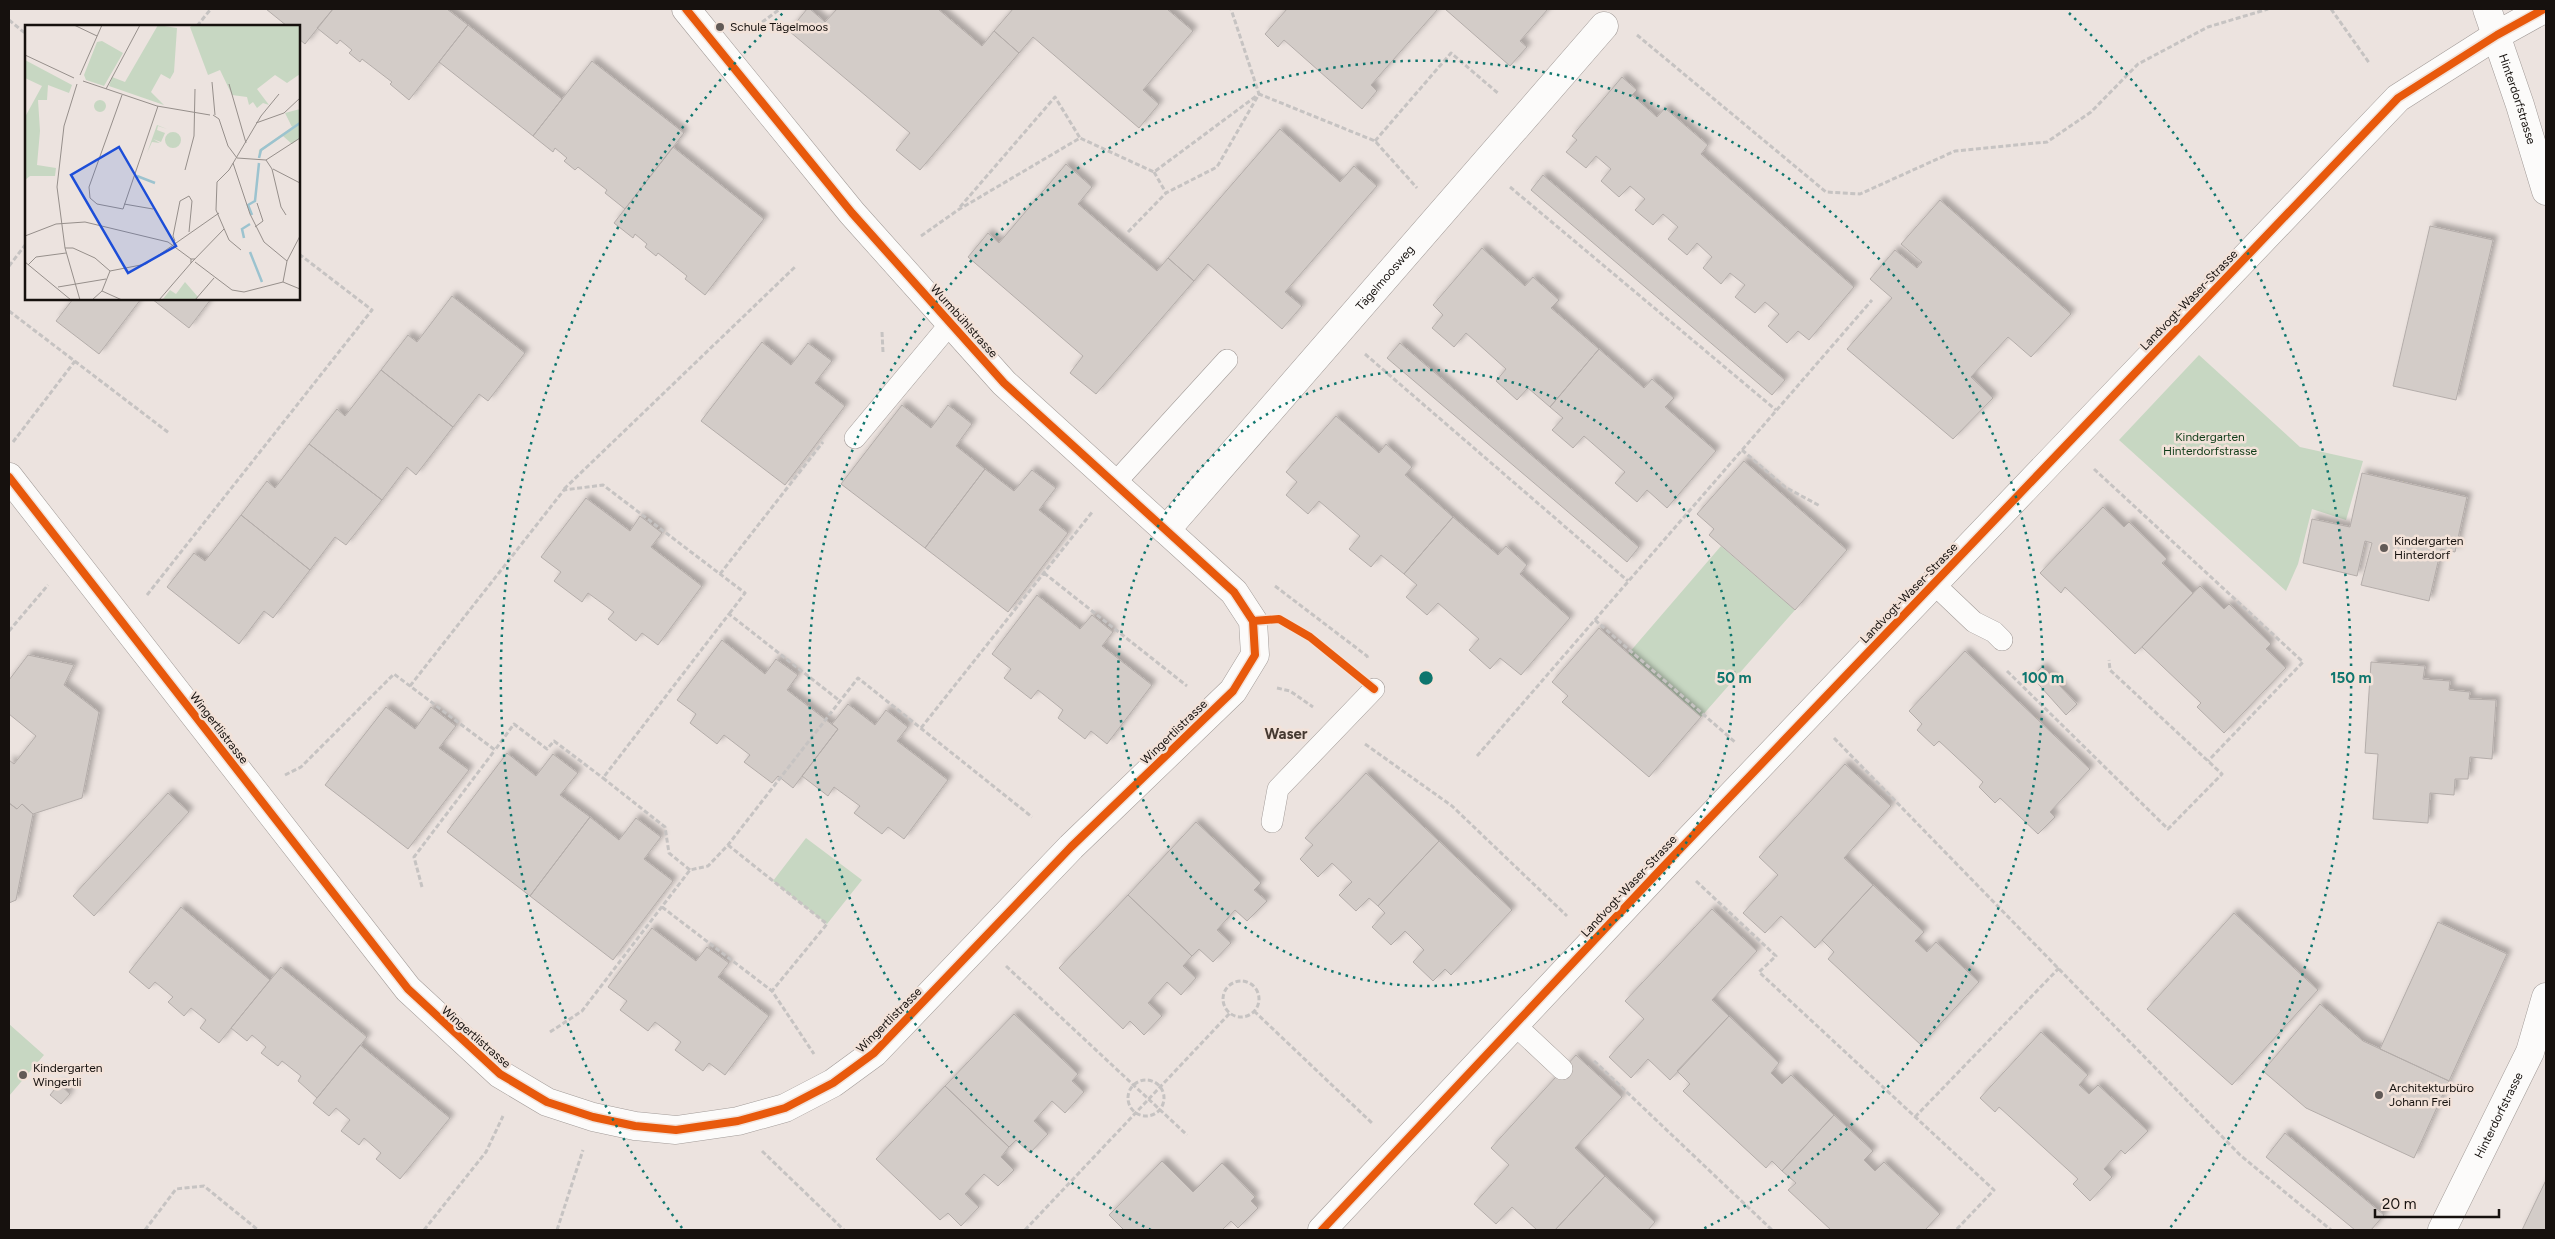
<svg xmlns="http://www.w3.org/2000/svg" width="2555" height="1239" viewBox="0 0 2555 1239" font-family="Figtree,sans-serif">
<defs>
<filter id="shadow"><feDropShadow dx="4.5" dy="-4.5" stdDeviation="2.5" flood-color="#0004"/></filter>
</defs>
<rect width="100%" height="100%" fill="#ece3df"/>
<path fill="#c7d7c2" d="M2199,355L2300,447L2363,461L2346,520L2312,509L2298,564L2286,591L2119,440Z
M1721,546L1795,610L1701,717L1628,654Z
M806,838L862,880L827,924L773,881Z
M9,1024L44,1055L9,1096Z"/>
<path fill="#d3ccc8" stroke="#b4adaa" filter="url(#shadow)" d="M266,9H333L305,44L299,39V26H287Z
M333,9H447L468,25L409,100L390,84L392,82L362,59L360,62L349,53L352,50L340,40L337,44L317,28Z
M807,9H810L825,22L837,9H938L982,46L994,31L1019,53L920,170L896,150L910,133L789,31Z
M1013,9H1167L1193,31L1143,90L1159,104L1139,128L1033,37L1019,53L994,31Z
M1287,9H1438L1371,85L1377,91L1362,109L1284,40L1278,47L1265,34Z
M1445,9H1548L1520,41L1527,47L1510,66Z
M468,25L562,99L533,136L439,62Z
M592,61L684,133L625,209L605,193L607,190L578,167L575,170L564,161L567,158L555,148L553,152L533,136Z
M1622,77L1637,90L1632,95L1657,117L1665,108L1708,145L1701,154L1854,287L1809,340L1798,331L1787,343L1768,326L1779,314L1765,302L1755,313L1735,297L1745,285L1730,273L1721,284L1703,268L1712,257L1697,243L1687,255L1668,239L1678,227L1663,214L1653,225L1635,210L1645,199L1630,186L1619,197L1601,181L1611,169L1596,156L1586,168L1566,152L1577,140L1572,136Z
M1280,129L1340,182L1354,166L1377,186L1285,292L1302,306L1282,329L1208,264L1194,281L1168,258Z
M673,147L764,219L705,295L685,279L687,276L658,253L656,256L645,247L647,244L635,234L633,238L614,223Z
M1066,164L1092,187L1078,204L1157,271L1168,258L1194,281L1096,394L1070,373L1083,356L968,257L988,233L999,243Z
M1543,175L1785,380L1772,395L1531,190Z
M1940,200L2071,314L2031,357L2008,337L1971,377L1993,398L1953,439L1847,349L1892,298L1870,279L1895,250L1917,268L1922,262L1901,244Z
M2430,226L2493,240L2456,400L2393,386Z
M1482,248L1525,286L1533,277L1559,300L1551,308L1599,349L1550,407L1528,388L1517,400L1496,381L1506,369L1466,333L1454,347L1432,328L1443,315L1433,305Z
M452,296L525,353L488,401L479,394L453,427L381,370L408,335L417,342Z
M73,299H141L99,354L56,321Z
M152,299H211L189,328Z
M762,342L791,365L808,343L832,361L815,383L845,406L785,485L701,421Z
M1400,343L1639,547L1627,562L1387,358Z
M1599,349L1644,388L1652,379L1674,398L1665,407L1716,451L1667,508L1647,490L1637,502L1615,483L1625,472L1584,436L1573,448L1552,430L1563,418L1550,407Z
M381,370L453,427L416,475L407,467L382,500L309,444L337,409L345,416Z
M902,405L931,428L948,405L972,424L956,446L985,469L925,548L841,484Z
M1336,416L1379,453L1386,444L1412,467L1405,475L1453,517L1404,574L1381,555L1371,567L1349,549L1360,536L1319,501L1308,514L1286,495L1297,482L1286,472Z
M309,444L382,500L346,545L335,537L310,570L241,515L267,481L275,488Z
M1744,461L1847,550L1795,610L1709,535L1714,529L1697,514Z
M985,469L1014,491L1032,470L1056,488L1039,510L1068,533L1008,612L925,548Z
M2362,473L2467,497L2455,552L2441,549L2429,601L2361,585L2372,543L2365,541L2357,576L2303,563L2312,519L2350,527Z
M586,498L630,531L640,516L662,533L651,547L702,586L658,645L642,633L636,641L608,619L614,612L588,593L582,602L554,581L561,572L541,557Z
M2103,507L2124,527L2129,522L2167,559L2162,563L2193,593L2135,654L2065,587L2061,593L2040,573Z
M241,515L310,570L273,618L264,611L239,644L167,587L194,553L205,561Z
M1453,517L1498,555L1506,546L1527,565L1520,574L1570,618L1521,675L1500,658L1490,669L1469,650L1479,639L1438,603L1427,615L1406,597L1417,585L1404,574Z
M2200,586L2224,609L2229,604L2271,644L2266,649L2286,668L2224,733L2197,707L2201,703L2142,647Z
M1037,595L1080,629L1092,615L1113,632L1102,646L1152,685L1107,744L1091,731L1085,739L1058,718L1063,710L1038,690L1031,699L1004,678L1011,669L992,654Z
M1599,628L1701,717L1649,777L1562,702L1568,696L1552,682Z
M722,640L765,674L776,659L798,675L787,690L838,729L793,788L778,776L772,783L744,762L750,755L724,735L717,744L690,723L696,714L677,700Z
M1965,651L2090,769L2050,812L2055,817L2038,834L2000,798L1995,803L1979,787L1983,782L1939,741L1934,746L1917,730L1922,724L1909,711Z
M28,655L74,665L64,685L99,712L82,798L33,814L22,804L17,809L9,803V760L14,764L36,736L9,714V680Z
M2371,662L2425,666L2423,679L2450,681L2449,690L2470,692L2469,699L2496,700L2492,759L2470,757L2468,779H2455L2454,795L2430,793L2428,823L2373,819L2378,754L2365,753Z
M2042,667L2077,704L2066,715L2032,677Z
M848,704L875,725L886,710L908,727L897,741L948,780L904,839L888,827L882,834L854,813L860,806L834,787L828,796L802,776L838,729L832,724Z
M386,707L415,729L431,707L456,726L439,748L469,770L408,849L325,785Z
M507,753L536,776L553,754L578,773L560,795L590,817L530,896L447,832Z
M1845,764L1891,806L1844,858L1873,885L1815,948L1781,916L1765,933L1743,913L1778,875L1759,857Z
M1366,773L1439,841L1378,906L1369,898L1356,911L1339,895L1352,882L1332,863L1318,877L1300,859L1313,845L1305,838Z
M168,793L189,812L94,916L73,896Z
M9,803L17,809L22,804L33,814L16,900L9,903Z
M590,817L619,840L636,818L661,837L644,859L673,881L613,960L530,896Z
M1196,822L1261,883L1254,890L1267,901L1247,921L1235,910L1217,930L1231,943L1213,962L1199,949L1192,956L1128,895Z
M1439,841L1512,910L1451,975L1445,969L1433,981L1413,962L1424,950L1405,931L1391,945L1372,927L1385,913L1378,906Z
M1873,885L1924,932L1915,941L1927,952L1936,942L1979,982L1921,1045L1828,959L1834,952L1822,940Z
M1128,895L1192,956L1183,966L1196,978L1181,995L1167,982L1148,1003L1162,1016L1144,1035L1130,1021L1123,1029L1059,968Z
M181,907L270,980L219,1043L200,1028L206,1020L191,1008L184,1016L168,1002L173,997L155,982L149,989L129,972Z
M1712,909L1757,951L1712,1000L1729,1016L1670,1080L1648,1059L1631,1078L1609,1057L1644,1019L1625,1001Z
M2234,913L2318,990L2232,1085L2147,1009Z
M2438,922L2507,954L2449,1081L2380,1049Z
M652,928L696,961L707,947L729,963L718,977L769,1016L725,1075L709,1063L703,1071L675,1050L681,1042L655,1022L648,1031L620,1010L627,1001L608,987Z
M281,967L367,1037L317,1098L298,1081L301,1076L282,1061L278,1066L261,1053L266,1047L252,1035L247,1041L231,1028Z
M2320,1004L2363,1041L2449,1081L2414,1158L2306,1108L2263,1071Z
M1014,1014L1078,1074L1072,1081L1084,1092L1065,1113L1052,1101L1034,1121L1048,1134L1030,1153L1016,1140L1009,1147L945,1086Z
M1729,1016L1779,1063L1771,1073L1782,1084L1791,1075L1834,1115L1782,1171L1772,1161L1766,1168L1683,1091L1690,1084L1677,1071Z
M2041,1032L2088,1075L2079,1085L2089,1094L2098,1085L2148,1131L2125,1154L2121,1150L2104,1169L2112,1177L2090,1201L2073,1184L2078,1179L1999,1107L1995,1112L1980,1098Z
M360,1045L450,1118L400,1179L376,1159L381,1153L364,1138L359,1145L341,1131L350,1120L336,1108L329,1116L313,1103Z
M1576,1055L1622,1097L1575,1148L1605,1176L1555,1230H1537L1512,1207L1496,1224L1474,1204L1509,1165L1491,1148Z
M59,1084L70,1094L61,1104L50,1095Z
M945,1086L1009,1147L1001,1157L1014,1170L998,1186L984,1174L965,1194L979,1207L961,1226L948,1213L940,1220L876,1159Z
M1834,1115L1873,1151L1864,1160L1875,1171L1884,1162L1940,1214L1925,1230H1831L1788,1190L1796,1183L1782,1171Z
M2285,1133L2384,1215L2371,1230H2355L2266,1157Z
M1162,1161L1193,1192L1222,1163L1255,1197L1251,1201L1258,1208L1238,1228L1231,1221L1222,1230H1124L1109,1215Z
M1605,1176L1655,1222L1648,1230H1555Z
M2546,1180V1230H2522Z"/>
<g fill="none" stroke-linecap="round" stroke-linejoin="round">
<g stroke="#a29b98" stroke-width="22">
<path id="service" d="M855,438L950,324
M1115,483L1227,360
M1933,583L1974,622L1994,632L2002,640
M1272,822L1278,789L1374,689
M1515,1025L1562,1069"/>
</g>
<g stroke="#a29b98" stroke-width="29">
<g id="minor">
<path id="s1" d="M2487,9L2520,105L2546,191"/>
<path d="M9,477L408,989L500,1074L547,1102L593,1117L635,1126L676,1130L738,1121L785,1108L833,1083L874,1053L1071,847L1233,691L1255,655L1253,621L1234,592L1004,383L852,213L686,9"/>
<path id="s2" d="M1166,530L1604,26"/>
<path id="s3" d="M2442,1230L2530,1052L2546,997"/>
</g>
</g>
<g stroke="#a29b98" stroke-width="29">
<path id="tertiary" d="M1322,1230L1661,869L2398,98L2497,35L2544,9"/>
</g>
<path stroke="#c6c3c2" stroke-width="3" stroke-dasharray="5 2.5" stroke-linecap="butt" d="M2331,9L2370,64
M9,20L26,34
M197,26L210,10L209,9
M750,31L780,9
M1637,35L1826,192L1860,194L1955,151L2047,142L2091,112L2138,64L2208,27L2268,9
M1375,141L1451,53L1499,94
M1154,172L1166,193
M1510,187L1776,410
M960,207L1055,97L1080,138
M1128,232L1166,193L1217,167L1259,94L1375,141L1417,188
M921,236L958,210L1080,138L1154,172L1259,94L1231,9
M9,266L26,244
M9,311L169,433
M882,332L883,352
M1365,354L1628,581
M13,442L75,361
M1742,450L1785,487L1820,506
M2094,469L2303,662L2208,761
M564,489L796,266
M1044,573L1187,686
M720,574L823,442
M1275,586L1367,656L1368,659
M147,595L372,310L299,254
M1595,620L1735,742
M9,631L48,585
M2007,671L2168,829L2222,774L2110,670L2109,660
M410,686L564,490L603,485L745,593L729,614
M1277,688L1290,691L1313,707
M921,728L1093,511
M1834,738L2240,1155L2331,1230
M1365,744L1452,806L1567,916
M1477,756L1872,300
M285,775L301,767L394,674L495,750L514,724L547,749L554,741L603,778
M728,845L827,924L772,991
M690,870L669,853L665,827L603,778L729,614L840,701
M1696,881L1776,956L1759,972L1994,1190L1956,1230
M422,887L414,857L495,750
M662,907L772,991L814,1054
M1006,966L1187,1135
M1223 999a18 18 0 1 1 36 0a18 18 0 1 1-36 0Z
M1254,1011L1373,1124
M550,1032L582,1011L690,870L708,866L728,845L858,678L1032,817
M1594,1061L1772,1230
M1128 1098a18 18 0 1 1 36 0a18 18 0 1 1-36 0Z
M1915,1117L2059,968
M762,1151L844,1230
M145,1230L176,1189L204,1186L258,1230
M424,1230L486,1152L503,1116
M557,1230L583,1150
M1025,1230L1230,1013"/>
<use href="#service" stroke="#fcfbfa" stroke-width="21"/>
<use href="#minor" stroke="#fcfbfa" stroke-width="28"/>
<use href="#tertiary" stroke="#fcfbfa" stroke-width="28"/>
<g stroke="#f2e2d9" stroke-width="11">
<path id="cycleway" d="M9,477L408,989L500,1074L547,1102L593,1117L635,1126L676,1130L738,1121L785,1108L833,1083L874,1053L1071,847L1233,691L1255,655L1253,621L1234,592L1004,383L852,213L686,9
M1253,621L1279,619L1310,637L1374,689
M1322,1230L1661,869L2398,98L2497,35L2544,9"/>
</g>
<use href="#cycleway" stroke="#e8590c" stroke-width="8"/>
</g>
<g fill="none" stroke="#0f766e" stroke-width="2.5" stroke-dasharray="2.5 5">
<circle cx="1426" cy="678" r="308"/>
<path d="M1151 1230A617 617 0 1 1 1701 1230"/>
<path d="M682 1228A925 925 0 0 1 783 13M2069 13A925 925 0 0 1 2170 1228"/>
</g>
<g fill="#615a57" stroke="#f2e2d9" stroke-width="2">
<circle cx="720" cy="27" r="5"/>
<circle cx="2384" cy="548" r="5"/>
<circle cx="23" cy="1075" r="5"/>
<circle cx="2379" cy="1095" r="5"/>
</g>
<g text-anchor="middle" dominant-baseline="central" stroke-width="5" stroke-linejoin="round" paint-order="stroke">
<g font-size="12" fill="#16110e" stroke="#f2e2d9" text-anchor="start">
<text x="730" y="27">Schule Tägelmoos</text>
<text x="2394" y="541">Kindergarten<tspan x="2394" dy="14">Hinterdorf</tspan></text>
<text x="33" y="1068">Kindergarten<tspan x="33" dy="14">Wingertli</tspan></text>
<text x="2389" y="1088">Architekturbüro<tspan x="2389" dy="14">Johann Frei</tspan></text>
</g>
<g font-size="12" fill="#16110e" stroke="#f2e2d9">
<text stroke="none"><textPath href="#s1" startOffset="95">Hinterdorfstrasse</textPath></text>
<text stroke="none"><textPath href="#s2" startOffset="334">Tägelmoosweg</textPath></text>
<text transform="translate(2189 300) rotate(-46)">Landvogt-Waser-Strasse</text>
<text transform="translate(964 321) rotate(48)">Wurmbühlstrasse</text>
<text transform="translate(1909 593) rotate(-46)">Landvogt-Waser-Strasse</text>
<text transform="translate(219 728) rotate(52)">Wingertlistrasse</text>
<text transform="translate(1174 732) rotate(-44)">Wingertlistrasse</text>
<text transform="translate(1629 886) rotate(-47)">Landvogt-Waser-Strasse</text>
<text transform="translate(889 1020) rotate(-45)">Wingertlistrasse</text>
<text transform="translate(476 1037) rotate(41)">Wingertlistrasse</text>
<text stroke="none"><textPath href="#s3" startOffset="128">Hinterdorfstrasse</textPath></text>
</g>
<g font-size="12" fill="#0e3b17" stroke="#f2e2d9">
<text x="2210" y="437">Kindergarten<tspan x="2210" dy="14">Hinterdorfstrasse</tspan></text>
</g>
<g font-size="15" font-weight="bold" fill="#463a32" stroke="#f2e2d9">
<text x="1286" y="734">Waser</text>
</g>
</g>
<g transform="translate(25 25)">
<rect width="275" height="275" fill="#ece3df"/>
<path d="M133,0L152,3L149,47L145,54L136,49L126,67L139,80L84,61L87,52L100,57ZM168,0H275V49L262,58L250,50L232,64L244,80L238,78L232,83L228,77L224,80L222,72L207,70L195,45L183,50L165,2ZM77,16L98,28L79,61L61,55L59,50L72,17ZM0,35L47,60L44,68L23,60L22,75H13L15,106L12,140L31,143L30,151H5L0,155V92L17,61L0,53ZM69 81a6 6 0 1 1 12 0a6 6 0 1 1-12 0ZM275,84V113L267,119L258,111L234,128L233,135L234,125L267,102L260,88ZM132,100L142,104L133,101L132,105L140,108L136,117L128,114L135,118L127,117L122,128ZM140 115a8 8 0 1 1 16 0a8 8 0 1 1-16 0ZM160,257L173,272L170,275L138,274L145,265L151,269Z" fill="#c7d7c2"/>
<path fill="none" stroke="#9cc3cf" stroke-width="2.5" d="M234,133L236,125L275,98M112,151L130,158M227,190L223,180L230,176L234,138M219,213L217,204L225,199M225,227L237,257"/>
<path fill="none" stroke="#968f8b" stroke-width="1" d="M49,0L72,11M0,30L49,53M55,50L77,0M58,56L132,81L185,90M187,57L190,90M52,59L39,101L32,162L40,223L55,275M204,59L221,118M81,64L115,0M97,70L64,162L65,173L72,179L98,184L133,81M188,90L194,94L203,121L212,133L241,135L275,113M231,98L259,88L275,73M241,135L247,144L256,182L261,190M208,138L225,189L239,217L262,236M248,144L275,158M160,145L169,111L170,64M99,179L128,184M230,202L238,196L232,178M0,211L31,199L60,197L143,217L166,234M150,216L148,211L155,176L164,171L167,176L164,207M40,223H48L70,233L85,246M216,225L204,215L191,185L192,157L204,145L236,91L254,69M170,234H166V238L199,204M0,237L46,275M170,237L207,265L219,267L258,257L275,264M3,240L11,232L41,228M258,257L262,236L275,211M33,262L81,254M77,266L97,275M67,275L77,266L85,246L121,239L194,188M134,275L166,238M170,275L189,253"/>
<path fill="#1d4ed8" fill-opacity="0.15" stroke="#1d4ed8" stroke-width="2.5" d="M94,122L151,221L103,248L46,150Z"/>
<rect width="275" height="275" fill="none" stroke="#16110e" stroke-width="2.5"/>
</g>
<circle cx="1426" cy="678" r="8" fill="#0f766e" stroke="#f2e2d9" stroke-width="2.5"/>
<g font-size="15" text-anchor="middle" font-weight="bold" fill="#0f766e" stroke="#f2e2d9" stroke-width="5" stroke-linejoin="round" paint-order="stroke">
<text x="1734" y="683">50 m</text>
<text x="2043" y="683">100 m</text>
<text x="2351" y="683">150 m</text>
</g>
<rect width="2555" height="1239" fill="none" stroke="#16110e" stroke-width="20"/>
<path d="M2375 1209v8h124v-8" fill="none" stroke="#16110e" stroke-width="2.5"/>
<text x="2382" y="1209" font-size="15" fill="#16110e" stroke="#f2e2d9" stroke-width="4" paint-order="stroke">20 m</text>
</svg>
